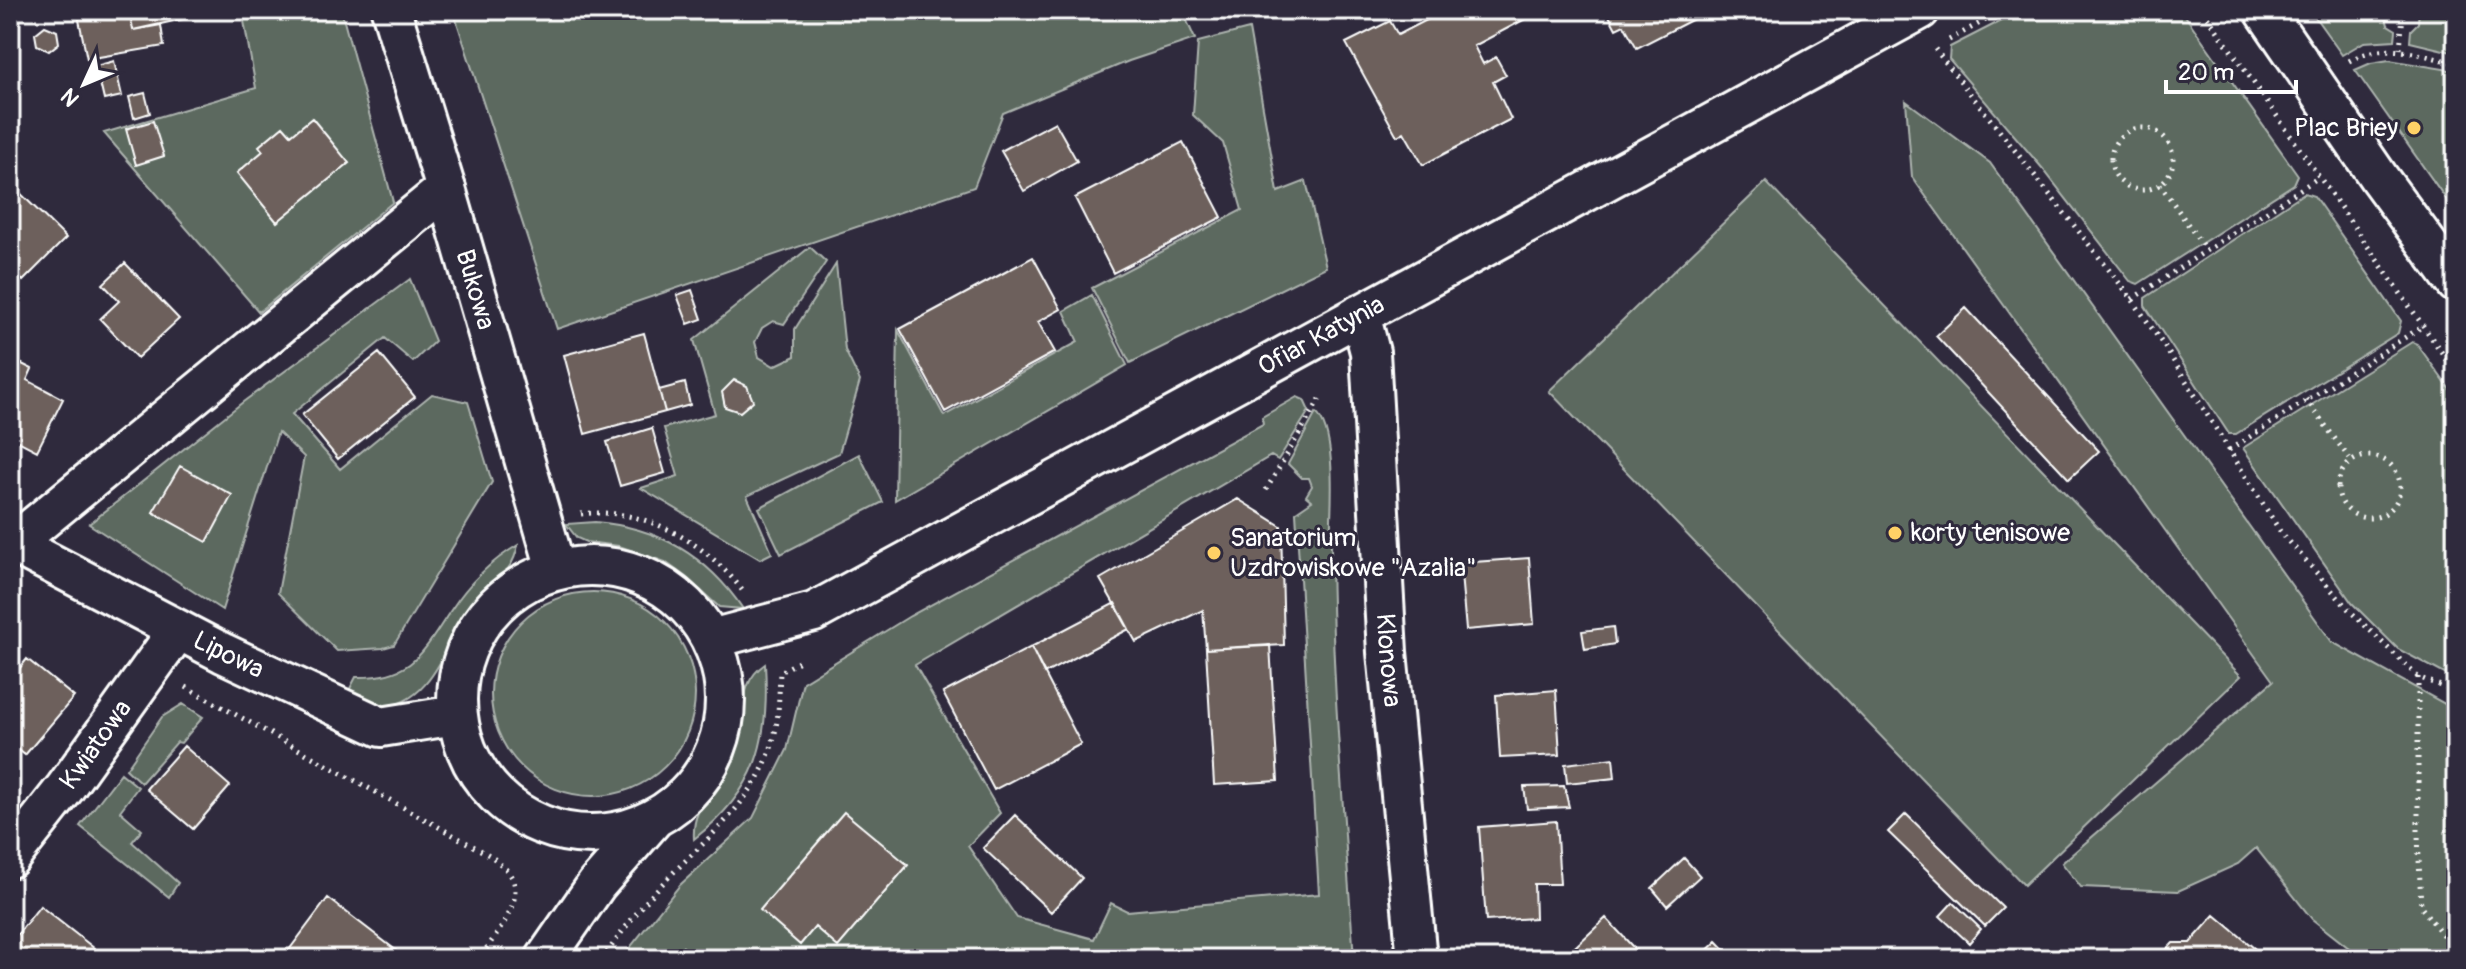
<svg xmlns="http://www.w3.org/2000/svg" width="2466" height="969" viewBox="0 0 2466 969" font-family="Pangolin,sans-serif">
<rect width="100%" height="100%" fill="#2f2a3d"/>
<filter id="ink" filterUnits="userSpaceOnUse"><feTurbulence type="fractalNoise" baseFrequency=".0125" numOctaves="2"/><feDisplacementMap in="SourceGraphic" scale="16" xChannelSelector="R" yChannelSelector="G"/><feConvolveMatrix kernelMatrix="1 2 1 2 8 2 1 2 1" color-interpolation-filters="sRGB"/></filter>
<g filter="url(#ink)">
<path fill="#5b695f" stroke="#adb4af" stroke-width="2" d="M242,10H341L393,202L259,312L104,133L256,88Z
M453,10H1182L1195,39L1129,61L1003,113L974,187L557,329Z
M2022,10H2181L2298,175L2294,184L2138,284L2130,281L2043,169L1949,59L1950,47Z
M2310,10H2384L2388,25L2396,30L2395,40L2364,42L2342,55Z
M2419,10H2456V53L2410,42L2411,30L2418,23Z
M1249,29L1278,192L1306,181L1326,267L1130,363L1092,288L1242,210L1223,143L1193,115L1198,42Z
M2389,60L2456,71V213L2355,70L2371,63Z
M1906,101L1990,163L2332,642L2456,710V959H2363L2312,919L2256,848L2238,864L2178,891L2081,887L2062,863L2273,681L1912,177Z
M1766,182L2241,676L2024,885L1549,391Z
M2304,193L2314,196L2401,321L2398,333L2236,434H2229L2145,306V298Z
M810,247L826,262L784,324L773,321L762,328L755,342L759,357L774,366L795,356V329L836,264L845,350L860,381L839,453L747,496L772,553L760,559L641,488L678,476L664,428L715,414L694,340Z
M410,279L435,341L413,362L385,338L292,414L340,469L432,394L468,402L492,482L394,645L383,648L337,651L278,593L304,457L278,432L222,610L89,524L243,402Z
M1092,295L1127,365L895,500L898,330L944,416L1078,342L1064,311Z
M2412,342L2417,344L2456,398V680L2398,649L2352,603L2243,448Z
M1297,397L1304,400L1309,411L1278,460L1271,456L915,665L1000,813L968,846L1017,918L1094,939L1111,903L1127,911L1319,894L1296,512L1312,501L1306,496L1312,486L1309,478H1302L1288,464L1316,413C1335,429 1332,494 1331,519C1330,666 1344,813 1354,959H621L680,885L753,818L787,750L803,682L910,616L1263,424L1262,417Z
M859,454L883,502L781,554L759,508Z
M595,522C659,527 708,557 743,609L719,607L686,577L665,562L619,546L586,542L577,538L566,524Z
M518,545C512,575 496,577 478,597C446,633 439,703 381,707C369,707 356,703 344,700L356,677C414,678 422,653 451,610C468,584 491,561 518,545Z
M491 694a102 102 0 1 1 204 0a102 102 0 1 1-204 0Z
M765,664C770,742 757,790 694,839C692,808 708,801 721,778C727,767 732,755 737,744C748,714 736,684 765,664Z
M183,704L203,717L181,743L177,742L141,783L126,769L162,717Z
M121,773L138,787L120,811L142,830L132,842L178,883L169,897L80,826Z"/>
<path fill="#6d615c" stroke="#fff" stroke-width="2" d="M77,10H129L133,30L161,25L164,46L87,59Z
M129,10H224L133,30Z
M1446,10H1528L1531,16L1474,46L1483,64L1496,57L1506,75L1493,82L1511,119L1423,165L1404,132L1397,136L1346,43L1390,21L1398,35Z
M1606,10H1711L1637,48L1624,25L1616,29Z
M45,26L57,31L59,43L49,51L37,45L35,34Z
M114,61L122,96L104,100L96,66Z
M145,93L150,113L134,118L129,97Z
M312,118L349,163L277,222L237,173L263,151L259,146L283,126L291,135Z
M153,121L164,156L136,165L126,129Z
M1055,122L1077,161L1024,191L1001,151Z
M1183,142L1222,217L1113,273L1075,198Z
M10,183L66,238L23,281L10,268Z
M1033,257L1061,309L1038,322L1055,352L945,412L900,329Z
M125,263L179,319L137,358L100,319L119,301L103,284Z
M692,290L702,319L688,324L677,295Z
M1966,308L2099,451L2069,479L1936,336Z
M644,333L665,412L585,434L564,355Z
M379,353L415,397L338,459L302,415Z
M10,358L32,369L27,380L63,399L37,451L10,437Z
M734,380L747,386L753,401L740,412L725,407L722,392Z
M685,383L690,405L665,412L659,390Z
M652,428L665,473L620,486L607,442Z
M180,466L232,495L207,542L153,512Z
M1238,499L1281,526L1284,645L1206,649L1203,610L1136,642L1100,579Z
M1529,558L1534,624L1466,630L1460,563Z
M1115,603L1129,629L1044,674L1031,647Z
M1613,627L1615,644L1585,649L1582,631Z
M1270,645L1278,781L1214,785L1206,649Z
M1031,647L1081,744L994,790L943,693Z
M27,659L74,697L25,755L10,743V680Z
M1556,690L1560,755L1500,758L1496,695Z
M184,746L230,786L193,829L146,789Z
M1613,758L1615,778L1567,783L1565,764Z
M1564,786L1569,807L1527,809L1524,787Z
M844,812L908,865L838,947L815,927L800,945L760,910Z
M1906,814L2003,908L1985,926L1888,832Z
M1015,815L1082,878L1051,912L983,848Z
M1556,821L1560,884H1534L1535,918L1486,921L1479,827Z
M1684,858L1700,876L1667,906L1652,888Z
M328,898L402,955L399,959H301L289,950Z
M1953,902L1981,929L1969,943L1940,916Z
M40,906L108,959H11L10,944Z
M2215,915L2267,959H2158L2173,943H2190Z
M1606,918L1644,959H1562Z
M1717,941L1734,959H1698Z
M683,947L698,959H673Z
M156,950L166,959H149Z"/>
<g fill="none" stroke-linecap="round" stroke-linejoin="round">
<g stroke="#fff" stroke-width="44">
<g id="minor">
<path id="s1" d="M391,10L446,189L556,569"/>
<path d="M2264,10L2379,178L2456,283"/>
<path id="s2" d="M1360,314L1370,352L1387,652L1417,959"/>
<path id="s3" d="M10,542L223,653L381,727L456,715"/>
<path d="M13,544L446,189"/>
<circle cx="591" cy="700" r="134"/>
<path id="s4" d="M711,639L814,612L1920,10"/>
<path id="s5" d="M10,858L65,788L178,630"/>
<path d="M545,959L597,884L652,821"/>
</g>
</g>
<path stroke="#fff" stroke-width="5" stroke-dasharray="2 6" stroke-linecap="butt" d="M2203,10L2456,373
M1949,40L2004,10
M1935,49L2132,299L2166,349L2280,531L2350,611L2418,677L2456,692
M2400,49L2403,14
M2349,61C2386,40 2418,55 2456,63
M2111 159a31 31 0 1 1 62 0a31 31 0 1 1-62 0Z
M2160,184L2205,249
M2132,299L2319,177
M2306,399L2352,462
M2229,450L2423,326
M2338 487a31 31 0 1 1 62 0a31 31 0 1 1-62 0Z
M1266,490L1320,399
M581,514C643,506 706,542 742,590
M2418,677V835L2421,907L2456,952
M186,687L491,856C499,863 509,870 513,880C523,906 492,939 479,959
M602,959C618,938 633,916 651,896C696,845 760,804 775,733C779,713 779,692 780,672L800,661"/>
<use href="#minor" stroke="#2f2a3d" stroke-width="38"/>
</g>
</g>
<g fill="#ffd166" stroke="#2f2a3d" stroke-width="3">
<circle cx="2414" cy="128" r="8"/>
<circle cx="1895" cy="533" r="8"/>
<circle cx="1214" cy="553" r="8"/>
</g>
<g text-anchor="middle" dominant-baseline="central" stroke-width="6" stroke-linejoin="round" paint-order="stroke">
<g font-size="26" fill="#fff" stroke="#2f2a3d" text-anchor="start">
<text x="2398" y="128" text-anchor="end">Plac Briey</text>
<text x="1911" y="533">korty tenisowe</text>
<text x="1230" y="538">Sanatorium<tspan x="1230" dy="30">Uzdrowiskowe "Azalia"</tspan></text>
</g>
<g font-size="26" fill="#fff" stroke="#2f2a3d">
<text stroke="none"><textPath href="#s1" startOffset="292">Bukowa</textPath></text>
<text stroke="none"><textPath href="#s4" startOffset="684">Ofiar Katynia</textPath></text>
<text stroke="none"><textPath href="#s3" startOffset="246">Lipowa</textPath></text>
<text stroke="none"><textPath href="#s2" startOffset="348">Klonowa</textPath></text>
<text stroke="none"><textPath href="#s5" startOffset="142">Kwiatowa</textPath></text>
</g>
</g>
<rect width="2466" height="969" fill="none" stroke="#2f2a3d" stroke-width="40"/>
<rect x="20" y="20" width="2426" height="929" fill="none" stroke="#fff" stroke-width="3" filter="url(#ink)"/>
<g transform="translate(84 84) rotate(226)" stroke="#2f2a3d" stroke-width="6" paint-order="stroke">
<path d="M0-6L14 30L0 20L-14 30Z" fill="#ffffff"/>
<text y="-12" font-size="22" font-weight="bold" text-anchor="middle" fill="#ffffff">N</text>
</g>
<path d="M2166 80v12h130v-12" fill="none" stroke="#ffffff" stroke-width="4"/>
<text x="2178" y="80" font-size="24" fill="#ffffff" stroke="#2f2a3d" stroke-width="6" paint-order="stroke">20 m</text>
</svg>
